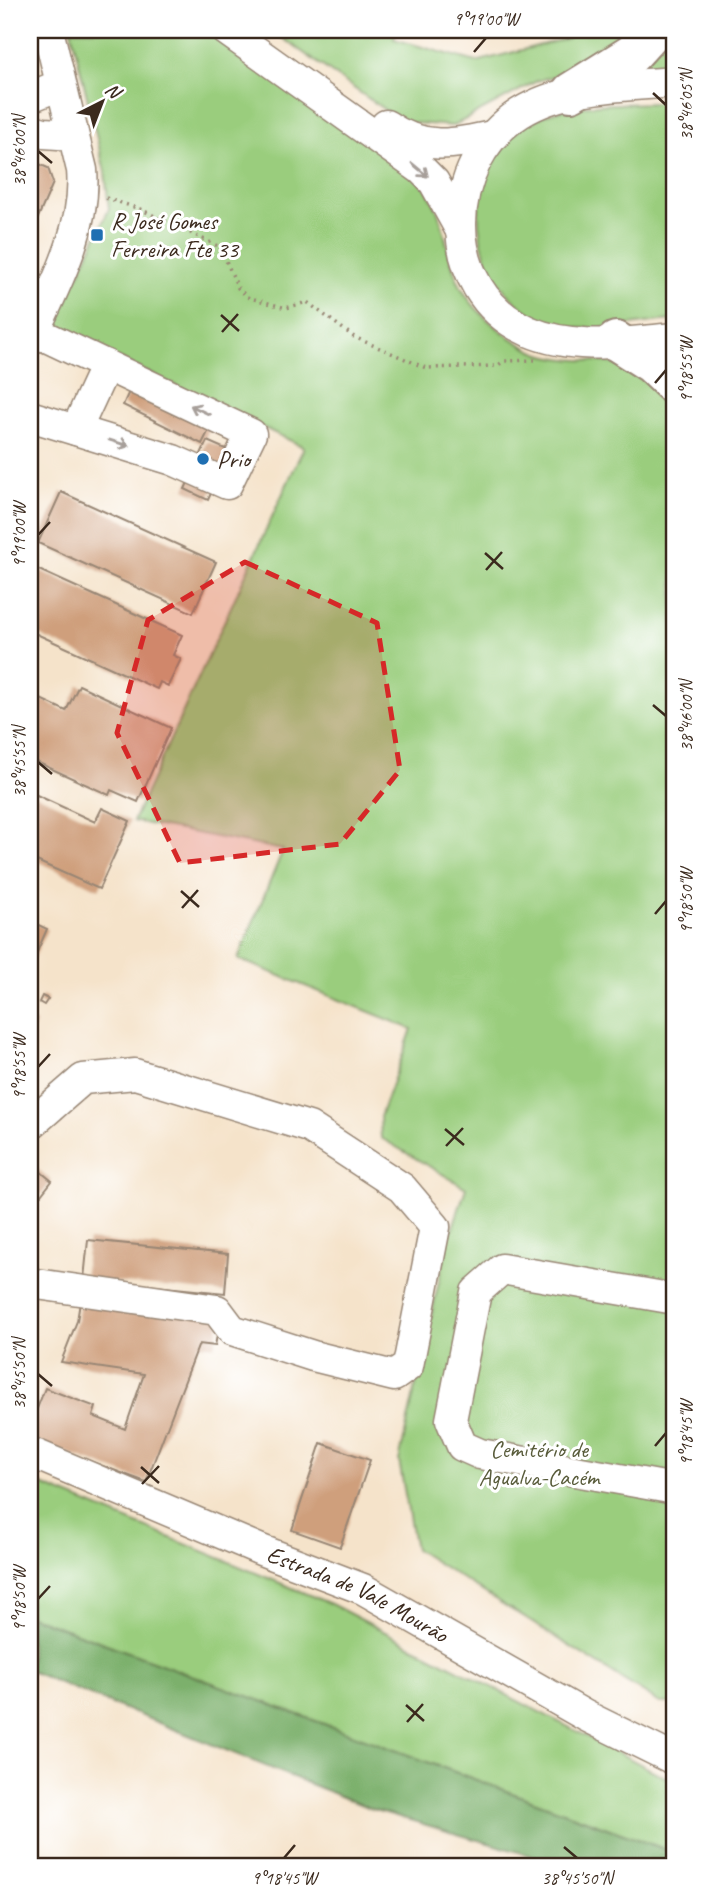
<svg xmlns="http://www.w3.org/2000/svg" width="705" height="1897" viewBox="0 0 705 1897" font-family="Caveat,sans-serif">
<rect width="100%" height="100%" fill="#fff"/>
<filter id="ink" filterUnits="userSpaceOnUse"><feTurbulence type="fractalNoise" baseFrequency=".0143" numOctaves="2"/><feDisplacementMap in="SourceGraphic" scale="14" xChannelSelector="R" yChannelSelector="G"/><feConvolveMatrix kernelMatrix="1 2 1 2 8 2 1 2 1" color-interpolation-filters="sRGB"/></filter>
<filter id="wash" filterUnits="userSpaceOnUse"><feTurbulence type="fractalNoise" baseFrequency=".00686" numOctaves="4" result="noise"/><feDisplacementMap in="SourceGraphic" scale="28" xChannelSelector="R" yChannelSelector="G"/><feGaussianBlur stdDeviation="1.57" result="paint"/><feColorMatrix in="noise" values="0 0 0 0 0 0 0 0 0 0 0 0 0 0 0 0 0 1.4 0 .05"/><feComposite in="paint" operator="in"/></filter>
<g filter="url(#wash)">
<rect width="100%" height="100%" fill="#f5e3ca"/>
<path fill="#9acd7d" stroke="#6a7c4e" stroke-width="2" d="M71,30H213L423,183C428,192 434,202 438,212C449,243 449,274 470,301C485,321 524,351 548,356C575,363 606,357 632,370C649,379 661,398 673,412L675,1703H660L415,1549L399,1461L447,1245L466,1188L381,1138L380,1117L412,1029L238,959L283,850L133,821L304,447L54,328L109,209L105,172Z
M271,30H396L394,39L476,62L568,38L575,30H640L595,64L537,81L453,126L402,122Z
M667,30H675V63L629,68Z
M675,102V320C633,322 584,338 543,320C466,285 454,168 529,123C571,98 628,106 675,102Z
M30,1480L331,1604L675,1782V1853L30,1616Z"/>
<path fill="#7bb06c" stroke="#5b6d45" stroke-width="2" d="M30,1616L675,1853V1867H570L372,1809L30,1671Z"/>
<g id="blocks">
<path fill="#cf9f7b" d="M558,30H574L568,38Z
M30,160L48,168L53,183L30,236Z
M131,387L211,426L202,444L123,405Z
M207,441L230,451L208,500L185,489Z
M61,492L216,562L193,613L38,543Z
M30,566L182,635L173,655L181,659L168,686L160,682L157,689L30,631Z
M79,685L171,728L138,802L111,790L109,795L30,759V694L66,711Z
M30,792L95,822L102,808L130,821L99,889L30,858Z
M30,921L47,929L30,968Z
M42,996L48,999L44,1005L39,1002Z
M30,1020L36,1023L30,1038Z
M36,1168L52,1181L30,1209V1176Z
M88,1240L228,1254L225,1293L84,1279Z
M81,1296L220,1319L215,1346L199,1344L146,1482L30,1439V1427L45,1388L96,1407L93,1416L125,1429L144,1374L61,1362L77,1321Z
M321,1443L370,1460L340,1547L292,1530Z"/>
</g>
</g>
<g filter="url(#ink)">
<use href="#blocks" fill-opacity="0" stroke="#988674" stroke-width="2"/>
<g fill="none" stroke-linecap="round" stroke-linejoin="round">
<g stroke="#988674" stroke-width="33">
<g id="minor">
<path d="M226,30L421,169L434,182L460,229"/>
<path d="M675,82C625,86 565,85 520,113C442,162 438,291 528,331C574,351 627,342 675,338"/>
<path d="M30,97L60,85"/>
<path d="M386,125C422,151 454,145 495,135"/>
<path d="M30,129L44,133L73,135"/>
<path d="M30,340C54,288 87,228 82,170L48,30"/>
<path d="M30,416L173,460L227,484L251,434L34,331"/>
<path d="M76,430L106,365"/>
<path d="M30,1125L83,1079L135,1074L309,1127L402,1188L435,1227L408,1366L394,1376L313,1356L232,1330L217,1310L30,1283"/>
<path d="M675,1299L502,1269L476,1292L451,1420L462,1446L480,1454L675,1489"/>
<path id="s1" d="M30,1452L261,1550L363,1589L586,1716L675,1760"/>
</g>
</g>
<g stroke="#988674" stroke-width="42">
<path id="highway" d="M571,92L632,54L654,30
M616,341L652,364L675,386"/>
</g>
<path stroke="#988674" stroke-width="3.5" stroke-dasharray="2 5" stroke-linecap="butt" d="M106,198L140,209L220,247L238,288L247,297L286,308L307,302L354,337L426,368L497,366L504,361L535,360"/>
<use href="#minor" stroke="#fff" stroke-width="30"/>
<use href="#highway" stroke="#fff" stroke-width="38"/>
</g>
<defs><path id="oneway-shaft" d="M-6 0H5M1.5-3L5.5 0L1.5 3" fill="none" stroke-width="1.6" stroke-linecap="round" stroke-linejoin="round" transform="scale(1.75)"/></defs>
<g stroke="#a79f9a">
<use href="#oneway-shaft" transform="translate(420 170) rotate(40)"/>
<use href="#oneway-shaft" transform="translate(200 410) rotate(-154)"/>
<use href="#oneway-shaft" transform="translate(119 443) rotate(17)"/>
</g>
</g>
<path fill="#d62828" fill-opacity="0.2" stroke="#d62828" stroke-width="5" stroke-dasharray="14 9" stroke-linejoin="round" d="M245,562L377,623L400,770L340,844L180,863L117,733L148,620Z"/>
<path fill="none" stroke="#3b2a1e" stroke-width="2.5" d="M474,52L486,38M653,93L666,105M38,151L52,163M221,315L239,331M222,332L238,314M655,383L666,370M38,535L50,522M485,553L503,569M486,570L502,552M653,705L666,716M38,762L52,774M181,891L199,907M182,908L198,890M655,914L666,901M38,1067L50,1054M445,1129L464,1145M446,1146L463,1128M38,1374L52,1386M655,1446L666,1433M141,1467L159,1483M142,1484L159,1466M38,1599L50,1586M406,1705L424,1721M407,1722L423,1704M564,1847L577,1858M284,1858L295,1845"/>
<g fill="#1f6fb2" stroke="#fff" stroke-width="2.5">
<rect x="90" y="228" width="14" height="14" rx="3.5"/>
<circle cx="203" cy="459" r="7"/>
</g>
<g text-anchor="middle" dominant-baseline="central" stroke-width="6" stroke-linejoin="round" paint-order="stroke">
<g font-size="24" fill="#3b2a1e" stroke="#fff" text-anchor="start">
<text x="111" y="221">R José Gomes<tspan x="111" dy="28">Ferreira Fte 33</tspan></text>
<text x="217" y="459">Prio</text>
</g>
<g font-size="24" fill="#585b3a" stroke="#fff">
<text x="539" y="1449">Cemitério de<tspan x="539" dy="28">Agualva-Cacém</tspan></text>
</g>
<g font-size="24" fill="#3b2a1e" stroke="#fff">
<text stroke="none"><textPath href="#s1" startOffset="357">Estrada de Vale Mourão</textPath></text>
</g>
</g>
<rect width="705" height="1897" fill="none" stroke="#fff" stroke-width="77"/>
<g transform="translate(102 102) rotate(42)" stroke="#ffffff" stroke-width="5" paint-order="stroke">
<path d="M0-5L12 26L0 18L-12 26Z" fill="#3b2a1e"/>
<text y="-10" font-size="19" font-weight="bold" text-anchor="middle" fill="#3b2a1e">N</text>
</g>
<rect x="38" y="38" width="628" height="1820" fill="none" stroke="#3b2a1e" stroke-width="2.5"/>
<g font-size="18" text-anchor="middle" fill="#3b2a1e">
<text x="486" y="25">9°19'00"W</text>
<text transform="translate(686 105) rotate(-90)" y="6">38°46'05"N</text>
<text transform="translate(19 151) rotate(-90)" y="6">38°46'00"N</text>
<text transform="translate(686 370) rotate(-90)" y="6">9°18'55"W</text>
<text transform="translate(19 535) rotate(-90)" y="6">9°19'00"W</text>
<text transform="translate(686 716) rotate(-90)" y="6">38°46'00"N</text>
<text transform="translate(19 762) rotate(-90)" y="6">38°45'55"N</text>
<text transform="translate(686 901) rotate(-90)" y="6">9°18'50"W</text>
<text transform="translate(19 1067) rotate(-90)" y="6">9°18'55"W</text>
<text transform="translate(19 1374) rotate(-90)" y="6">38°45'50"N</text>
<text transform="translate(686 1433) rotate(-90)" y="6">9°18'45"W</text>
<text transform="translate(19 1599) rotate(-90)" y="6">9°18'50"W</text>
<text x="284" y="1884">9°18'45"W</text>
<text x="577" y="1884">38°45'50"N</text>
</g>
</svg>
